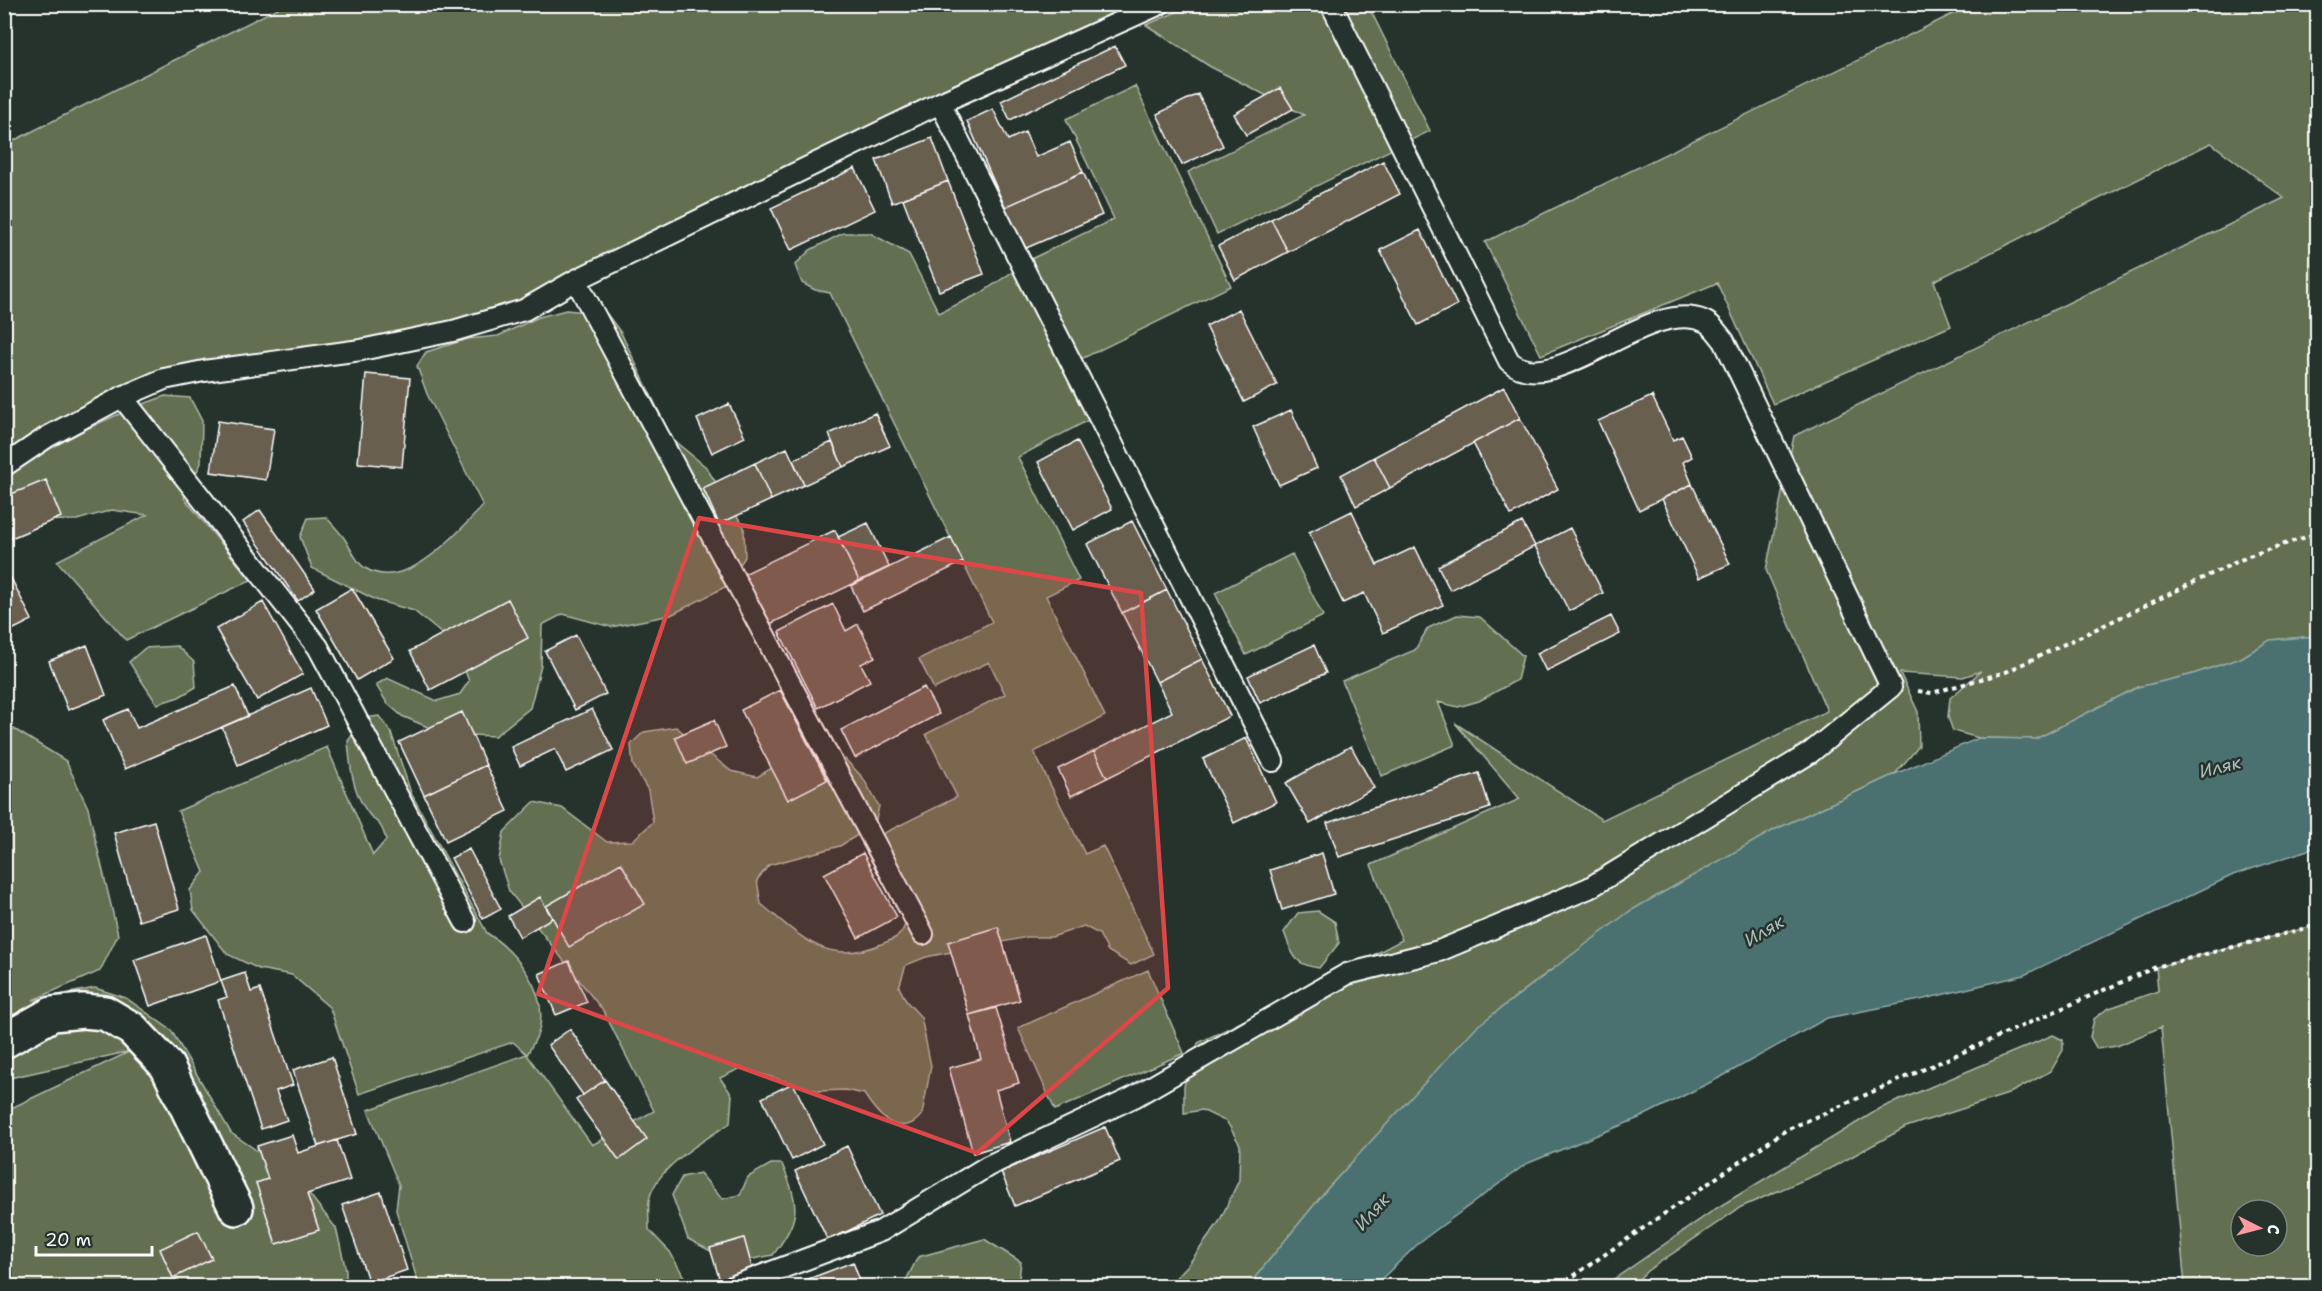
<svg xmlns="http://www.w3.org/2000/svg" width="2322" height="1291" viewBox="0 0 2322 1291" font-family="'Shantell Sans',sans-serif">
<rect width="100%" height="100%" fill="#26332d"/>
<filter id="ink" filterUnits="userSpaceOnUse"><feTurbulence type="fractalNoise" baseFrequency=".0167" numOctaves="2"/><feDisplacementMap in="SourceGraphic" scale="12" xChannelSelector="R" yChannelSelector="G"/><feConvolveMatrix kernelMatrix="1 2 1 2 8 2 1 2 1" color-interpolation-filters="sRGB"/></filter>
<g filter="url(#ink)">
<path fill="#626f51" stroke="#b0b7a8" stroke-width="1.5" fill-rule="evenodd" d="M284,5H1157L473,328L155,381L5,458V145Z
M1193,5H1368L1430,131L1217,234L1188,172L1304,115L1209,66L1146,25Z
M1971,5H2317V636L2271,640L2241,658L2190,675L2138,687L2036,739L1979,738L1953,731L1948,717L1950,698L1981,671L1963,677L1900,673L1918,712L1919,746L1895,774L1774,830L1548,972L1477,1027L1328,1188L1248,1286H1168L1188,1265L1219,1222L1239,1180L1240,1145L1227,1122L1202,1110L1184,1113V1086L1198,1043L1301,993L1402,940L1371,865L1520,799L1455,723L1602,820L1827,711L1766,570L1794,436L2284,198L2211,143L1934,281L1951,326L1773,404L1717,283L1541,355L1485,242Z
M1135,86L1231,286L1081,359L1106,411L1018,457L1079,580L1046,596L1105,716L1034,752L1085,854L1103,846L1154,954L1131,965L1108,951L1099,934L1084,926L1052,937H1027L926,957L906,965L899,987L907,1002L921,1017L931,1066L922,1115C919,1118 914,1123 910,1124C890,1132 873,1108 864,1094L845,1090L818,1091L741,1068L720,1078L732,1095L730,1123C704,1141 654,1168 649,1201C648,1210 649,1220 649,1230L670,1252L685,1279L682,1286H419L396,1210L399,1185L368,1110L527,1054L513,1042L359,1094L330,1008L292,975L259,969L227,954L193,910L190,890L204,872L178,811L327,747L373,855L386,840C380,817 375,825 366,810C352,790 350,764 348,741L365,718L379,716L391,732L411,793L487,933C516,952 549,992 539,1030C537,1038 531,1047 527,1055L592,1145L654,1111L604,1012L509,891L499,860L504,832L534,802L562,808L607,842L632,841L653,822L648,790L633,765L631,744L644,732L676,727L731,771L757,777L790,757L845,759L863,778L879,806L875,824L840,846L769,865L757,880L761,904C802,937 827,968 884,943C894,939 904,935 905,922L862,844L957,797L926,734L1005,694L989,662L934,689L919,659L992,622L830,293L815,290L802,283L795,265L810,250L843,233H870L909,254L939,313L981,293L1033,258L1114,219L1066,119Z
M566,310L607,314L621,333L672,439L706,467L744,527L745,557L725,587L671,615L611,627L563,614L542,625L541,666L530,708L495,736L444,734L402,716L387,703L376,685L387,678L437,701L460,694L469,681L454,644L414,611L376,600L312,568L300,537L308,518L326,517C332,524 338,530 344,538C350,546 356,563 365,568C406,594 458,532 483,506L427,394L417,366L426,352L468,339L498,336L539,317Z
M165,396L190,398L202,421L201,463L184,498L251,580L126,640L57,561L147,515L112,510L77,520L12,521L5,500L9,474C62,440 106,417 165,396Z
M1292,554L1323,616L1246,655L1215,593Z
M1457,615L1480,617L1523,656L1517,680L1479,701L1458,707L1438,702L1455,745L1382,776L1342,681L1415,650L1428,628Z
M177,646L194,662L196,687L179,697L157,704L129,662L145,648Z
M14,729L66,761L88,808L118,935L100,971L33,1000L95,988L126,998L171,1030L231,1133L296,1177L336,1228L346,1270V1286H5V1111L131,1051L5,1079L4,730Z
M1318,911L1335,922L1339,943L1319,968C1293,965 1292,953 1284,932L1298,913Z
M2317,925V1286H2185L2161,1027L2117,1046L2097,1049L2090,1037L2094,1019L2107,1009L2158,991L2156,967ZM2241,1210H2277V1246H2241Z
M1148,970L1184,1053L1055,1110L1018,1028Z
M2053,1035L2063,1040V1050L2051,1071L2008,1094L1906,1127L1829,1169L1741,1207L1647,1271L1632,1286H1604L1717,1208L1881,1108Z
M771,1164H782C800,1207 801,1217 773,1255L733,1263L688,1239L672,1195L682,1177L700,1173L722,1199L740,1195L748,1177Z
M984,1239L1021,1262L1018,1286H903L918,1257Z"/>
<path fill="#4b7070" stroke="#93a9a9" stroke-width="1.5" d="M2317,636V847L2233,875L2024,975L1920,1000L1827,1018L1721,1077L1639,1118L1526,1164L1421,1241L1374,1286H1248L1328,1188L1476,1027L1630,911L1774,830L1895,774L1979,738L2036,739L2138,687L2190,675L2241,658L2270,640Z"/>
<path fill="#675e50" stroke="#fff" stroke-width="1.5" d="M1115,46L1125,65L1010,120L1001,101Z
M1280,88L1293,109L1246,135L1234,114Z
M1198,94L1223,146L1182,165L1157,114Z
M993,109L1008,140L1025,132L1036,157L1070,142L1083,172L1005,207L967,121Z
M932,138L948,181L892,203L876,160Z
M1383,161L1400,194L1288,252L1271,219Z
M855,168L875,210L791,250L771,208Z
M1083,172L1102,215L1024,249L1005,207Z
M948,181L984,274L939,291L903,199Z
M1271,219L1288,252L1235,280L1218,246Z
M1420,230L1457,305L1418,325L1380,250Z
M1239,309L1277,385L1244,402L1206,326Z
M366,374L410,378L402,467L358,463Z
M1504,387L1520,418L1390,488L1374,457Z
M1652,396L1673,440L1682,436L1692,457L1683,462L1692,484L1639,510L1598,421Z
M729,404L745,437L712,453L697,419Z
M1291,410L1317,468L1279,485L1253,427Z
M875,413L890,446L843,467L829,434Z
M1520,418L1558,489L1511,515L1473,443Z
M218,421L274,429L266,480L211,472Z
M1077,441L1112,509L1073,530L1038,462Z
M832,442L843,467L804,485L793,460Z
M787,448L804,485L771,500L755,463Z
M1374,457L1390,488L1356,506L1341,475Z
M755,463L771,500L719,524L703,488Z
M46,480L61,517L4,541V497Z
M1692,484L1730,564L1699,578L1662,499Z
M260,510L315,589L298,601L243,522Z
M1352,511L1377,565L1415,547L1443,605L1383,633L1364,593L1343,603L1309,532Z
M1132,521L1167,590L1122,613L1087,544Z
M1522,522L1535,546L1450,590L1438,566Z
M868,523L889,567L859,581L838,537Z
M1570,528L1603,593L1569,611L1535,546Z
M835,530L859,581L766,626L742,575Z
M951,537L963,562L863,611L851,586Z
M4,564L32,620L4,634Z
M352,588L394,658L357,680L316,609Z
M1167,590L1202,659L1157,682L1122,613Z
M508,599L528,638L430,690L410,651Z
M263,602L303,674L257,700L216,629Z
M833,604L846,631L858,624L875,657L861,664L870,681L818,708L779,632Z
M1611,616L1620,634L1546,671L1537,653Z
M576,635L606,694L575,710L545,651Z
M87,645L106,695L68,710L49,661Z
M1314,645L1326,673L1260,703L1248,676Z
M1202,659L1230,716L1107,778L1094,751L1172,712L1157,682Z
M235,686L248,716L125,769L103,720L128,709L137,728Z
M924,687L939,714L855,758L841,730Z
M311,688L327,725L238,765L222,727Z
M780,690L827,780L788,800L741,710Z
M592,709L613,750L566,772L555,749L520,766L511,747Z
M462,712L486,765L424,795L399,742Z
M714,720L726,747L687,764L675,737Z
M1246,738L1276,802L1234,823L1203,759Z
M1351,746L1374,788L1310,824L1286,783Z
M1094,751L1107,778L1071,796L1058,769Z
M486,765L508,811L446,841L424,795Z
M1479,773L1490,808L1339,857L1327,823Z
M154,821L179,909L139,921L114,833Z
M469,849L501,909L483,919L451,858Z
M863,853L897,917L858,938L824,874Z
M1322,853L1334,894L1282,910L1270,870Z
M621,863L645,904L569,947L546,906Z
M540,897L552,918L520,937L508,916Z
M998,927L1020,1000L969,1015L948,942Z
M206,935L221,981L150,1006L134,960Z
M569,961L587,1002L556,1015L539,974Z
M245,973L251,992L260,989L293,1085L276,1091L287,1120L261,1129L218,1000L227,997L221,981Z
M996,1008L1019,1083L996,1090L1010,1142L973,1153L949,1068L981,1059L969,1015Z
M570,1029L605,1080L583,1095L548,1045Z
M332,1057L357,1134L318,1146L293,1070Z
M605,1080L647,1139L619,1160L576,1100Z
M793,1083L823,1144L792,1160L762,1098Z
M1105,1127L1120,1161L1015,1206L1001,1172Z
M292,1135L298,1153L337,1140L350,1180L307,1194L319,1230L276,1244L256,1183L268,1179L257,1146Z
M847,1146L880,1215L828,1241L795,1171Z
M381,1192L407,1270L369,1283L342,1205Z
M198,1231L212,1259L173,1278L160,1249Z
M744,1238L753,1271L720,1281L710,1248Z
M853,1262L862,1286H809L806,1280Z"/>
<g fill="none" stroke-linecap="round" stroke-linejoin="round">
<g stroke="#fff" stroke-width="24">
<path id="service" d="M940,103L1273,761
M576,280L923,934
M122,397L318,647L465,922
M4,466L47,437L122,397L164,379L204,371L361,350L453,331L524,310L576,280L940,103L1160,4
M734,1286L881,1231L988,1166L1134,1097L1347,974L1439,951L1589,888L1810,753L1891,687L1724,341C1718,334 1712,324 1704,321C1647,296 1554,402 1509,361L1331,4"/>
</g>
<g stroke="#fff" stroke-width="38">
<path id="minor" d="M4,1041L52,1014L83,1011L105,1013L132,1029L167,1066L236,1208"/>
</g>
<path stroke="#fff" stroke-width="4" stroke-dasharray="4.5 4.5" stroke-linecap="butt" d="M1918,691L1932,693L2006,672L2249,556L2318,533
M1559,1286L1786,1130L2156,967L2318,925"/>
<use href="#service" stroke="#26332d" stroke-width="20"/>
<use href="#minor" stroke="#26332d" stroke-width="33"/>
</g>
</g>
<path fill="#dc4848" fill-opacity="0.2" stroke="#dc4848" stroke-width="4.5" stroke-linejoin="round" d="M699,518L1141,593L1168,988L977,1153L538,994Z"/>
<g text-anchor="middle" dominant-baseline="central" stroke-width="5" stroke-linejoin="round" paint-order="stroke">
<g font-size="18" font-style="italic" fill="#aebfbf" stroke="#26332d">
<text transform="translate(2220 767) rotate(-14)">Иляк</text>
<text transform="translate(1764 931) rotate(-31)">Иляк</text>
<text transform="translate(1372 1212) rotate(-48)">Иляк</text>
</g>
</g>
<rect width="2322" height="1291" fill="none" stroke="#26332d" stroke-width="24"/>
<rect x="12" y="12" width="2298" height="1267" fill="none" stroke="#fff" stroke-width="2" filter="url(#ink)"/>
<g transform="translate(2259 1228) rotate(96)"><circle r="28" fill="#26332d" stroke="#7d8581" stroke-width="1.5"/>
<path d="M0-4.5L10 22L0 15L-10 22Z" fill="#ff9aa2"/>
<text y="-9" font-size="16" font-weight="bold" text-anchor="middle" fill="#ffffff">С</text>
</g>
<path d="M36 1246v9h116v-9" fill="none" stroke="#ffffff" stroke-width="3"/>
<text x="45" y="1246" font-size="18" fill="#ffffff" stroke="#26332d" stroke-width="4.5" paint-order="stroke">20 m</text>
</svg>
